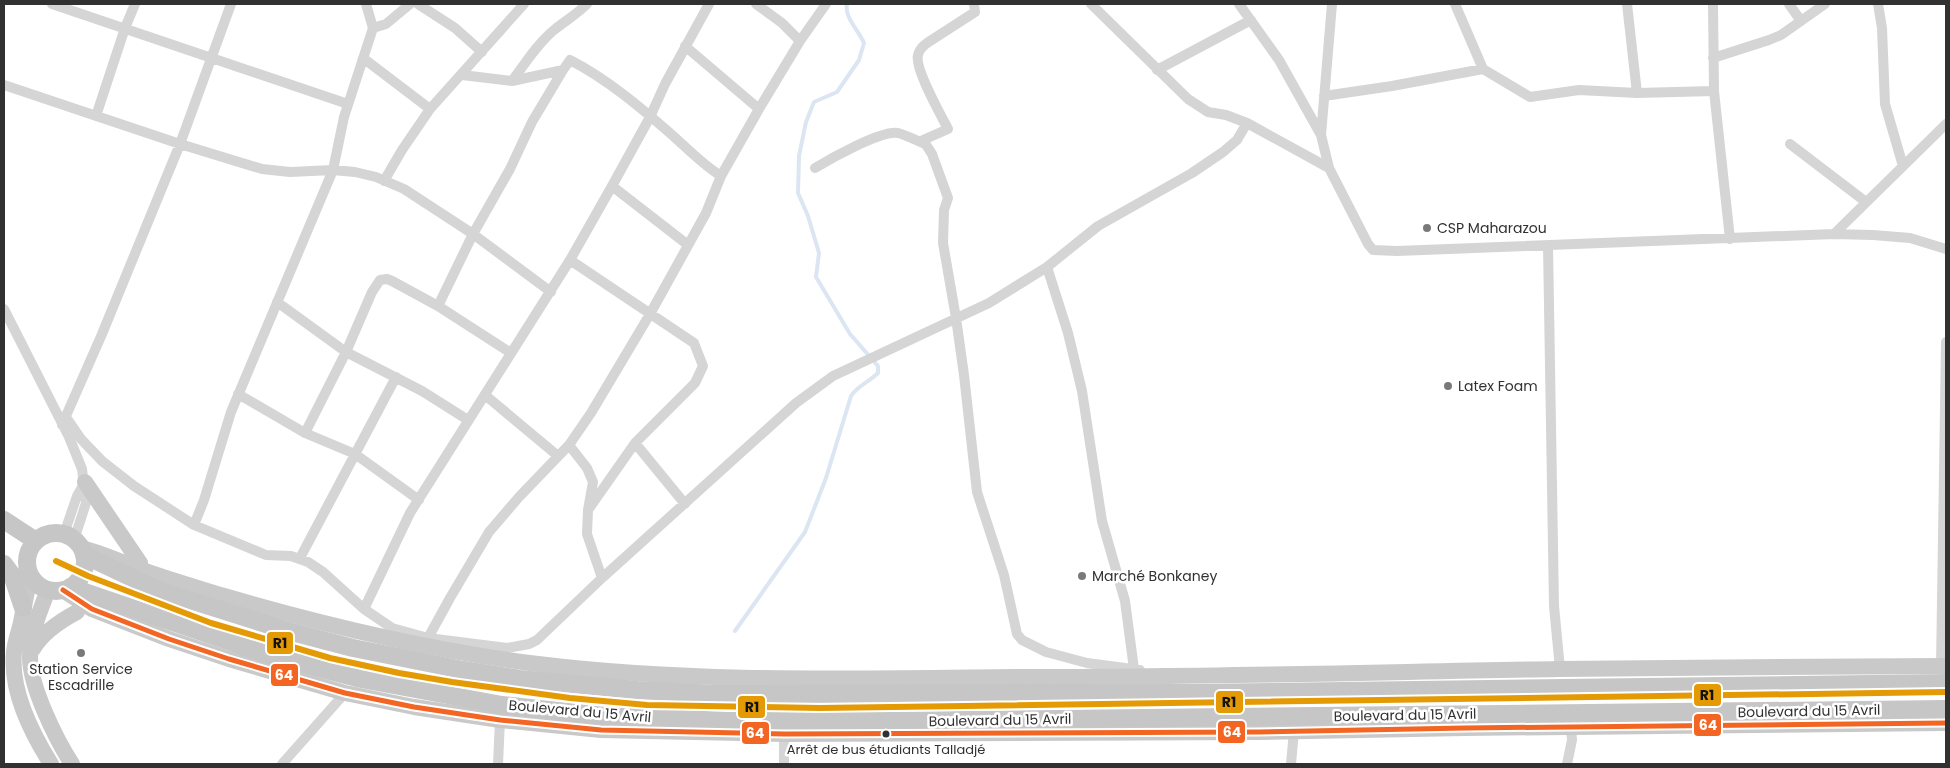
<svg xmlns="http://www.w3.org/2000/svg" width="1950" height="768" viewBox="0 0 1950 768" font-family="Poppins,sans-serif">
<rect width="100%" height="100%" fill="#fff"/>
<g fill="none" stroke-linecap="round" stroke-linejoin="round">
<path stroke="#dce5f2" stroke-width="4" d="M735,631L805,532L826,478L851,396C857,386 869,382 878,373V366L850,334L816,277L819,253L808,216L798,193L799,156L806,122L814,102L837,92L859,60L864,43C859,31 844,17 847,4"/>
<path stroke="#d5d5d5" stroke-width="10" d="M52,4L348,104
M366,4L373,28
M418,4L455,28L482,52
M756,4L782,23L800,41
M974,4L975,12L927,43C923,46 919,50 918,55C914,68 941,115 948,129L923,140L932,154L948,198L944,210L943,243L956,318L964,375L977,492L1004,575L1017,634L1022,640L1046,652L1087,663L1140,670
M1091,4L1188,99L1208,112L1226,115L1247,123L1329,168
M1239,4L1279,60L1321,135L1329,168L1368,244L1373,250L1397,251L1834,234L1873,235L1910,238L1946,249
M1455,4L1483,69L1530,97L1579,90L1637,93L1714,91
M1627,4L1637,93
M1713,4L1714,91L1730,239
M1789,4L1801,21
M1878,4L1882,28L1885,104L1903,166
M685,46L759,109
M363,58L430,109
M1713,58L1769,40L1781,35L1825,4
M1157,70L1251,20
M462,75L512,81L563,70L570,60C607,79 640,107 671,134C688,149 703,165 721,176
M512,81C525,64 537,44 554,30C565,21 577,14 587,4
M4,85L180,144L262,169L290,172L333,170L355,172L376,177L404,189L473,234L551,292
M1324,96L1392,86L1483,69
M96,116L125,28L135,4
M1321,135L1332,4
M1790,144L1866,202
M815,168C830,159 881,130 898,133C906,135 915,140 923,143
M384,181L402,150L430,109L524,4
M612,186L688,245
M1834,234L1946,124
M1548,245L1554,606L1560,669
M570,260L694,343L703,366L695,383L635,443L588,510
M1047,267L1068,333L1082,391L1102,521L1125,601L1134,669
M277,302L346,352L422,391L468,420
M438,306L473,234L510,169L532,122L563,70
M4,309L69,437L82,469L86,503L74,540
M238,394L305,433L355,454L419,500
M485,395L558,456
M66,417L81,439L102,461L134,486L194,525L266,555L291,556L308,562L323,572L364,609L392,628L428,638L507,648L529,644L537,640L602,578L796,403L833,376L989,303L1047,267L1098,226L1192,173L1223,152L1237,140L1247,123
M62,425L102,334L180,144L231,4
M305,433L346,352L372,292L380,280L387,279L392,281L438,306L511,353
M635,443L685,504
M569,445L587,468L593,482L588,510L587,534L602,578
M194,525L204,500L231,412L333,170L344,117L373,28L386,24L410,4
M64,534L77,496L85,482
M300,558L396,377
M364,609L410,513L570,260L612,186L650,117L665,84L709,4
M428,638L450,598L489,532L519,497L569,445L591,413L650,314L706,213L721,176L759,109L800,41L826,4
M1941,666L1946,342
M282,764L345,693
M498,764L500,720
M784,764V734
M1291,764L1294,731
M1567,764L1572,740L1571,728"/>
<path stroke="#c9c9c9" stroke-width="16" d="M85,482L140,563
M81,548C100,552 116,560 134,567C163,578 195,587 224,596C327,626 432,651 538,664C701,684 865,678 1029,677C1206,677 1382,672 1559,669C1688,667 1817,667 1946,666
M30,576C27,591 24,607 21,622C19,632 15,641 14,652C10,691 31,732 51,764
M48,590C40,611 30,634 30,657C30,687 56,739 72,764
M63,590L92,609L169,639L229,659L345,693L414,707L500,720L601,730L784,734L1259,732L1465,728L1946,723
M33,649C43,632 60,621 77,612"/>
<path stroke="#c6c6c6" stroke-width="18" d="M4,520L36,541
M27 562a29 29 0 1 1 58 0a29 29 0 1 1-58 0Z
M84,555L158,590L288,631L353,648L463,670L520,679L637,690L717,694L1191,693L1946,683
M4,564L12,575L23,608
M70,587L266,654L361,679L502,705L604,716L728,721H875L1946,709"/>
<g stroke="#fff" stroke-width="9">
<path id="bus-1" d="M63,590L92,609L169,639L229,659L345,693L414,707L500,720L601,730L784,734L1259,732L1465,728L1946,723"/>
</g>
<use href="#bus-1" stroke="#f26522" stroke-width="5"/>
<g stroke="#fff" stroke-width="10">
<path id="rail-1" d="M56,561L88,576L211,623L330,658L399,673L452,682L570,698L647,705L820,708L1946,692"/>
</g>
<use href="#rail-1" stroke="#e39a05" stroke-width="6"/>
</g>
<g fill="#797979" stroke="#fff" stroke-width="2">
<circle cx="1427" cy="228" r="5"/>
<circle cx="1448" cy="386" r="5"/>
<circle cx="1082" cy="576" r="5"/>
<circle cx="81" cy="653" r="5"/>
</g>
<circle fill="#313131" stroke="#fff" stroke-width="2" cx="886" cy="734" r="4.5"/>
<g text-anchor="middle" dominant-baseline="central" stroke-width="5" stroke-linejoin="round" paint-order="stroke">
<g font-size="13" fill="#313131" stroke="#fff">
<text x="886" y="749">Arrêt de bus étudiants Talladjé</text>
</g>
<g font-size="14" fill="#313131" stroke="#fff" text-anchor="start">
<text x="1437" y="228">CSP Maharazou</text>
<text x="1458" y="386">Latex Foam</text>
<text x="1092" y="576">Marché Bonkaney</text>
<text x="81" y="669" text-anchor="middle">Station Service<tspan x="81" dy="16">Escadrille</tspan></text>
</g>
<g font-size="14" fill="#313131" stroke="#fff">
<text transform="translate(580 711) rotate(5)">Boulevard du 15 Avril</text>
<text transform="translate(1809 711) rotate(-1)">Boulevard du 15 Avril</text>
<text transform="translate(1405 715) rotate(-1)">Boulevard du 15 Avril</text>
<text transform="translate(1000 720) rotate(-1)">Boulevard du 15 Avril</text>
</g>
</g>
<g stroke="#fff" stroke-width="2">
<rect x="266" y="631" width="28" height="24" rx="5" fill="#e39a05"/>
<rect x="270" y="663" width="29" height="24" rx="5" fill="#f26522"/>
<rect x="1693" y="683" width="29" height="24" rx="5" fill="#e39a05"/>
<rect x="1215" y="690" width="29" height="24" rx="5" fill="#e39a05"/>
<rect x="737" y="695" width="29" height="24" rx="5" fill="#e39a05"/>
<rect x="1693" y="713" width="29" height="24" rx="5" fill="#f26522"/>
<rect x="1217" y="720" width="29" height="24" rx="5" fill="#f26522"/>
<rect x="741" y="721" width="29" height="24" rx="5" fill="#f26522"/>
</g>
<g font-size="14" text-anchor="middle" font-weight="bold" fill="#fff">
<text x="284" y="680">64</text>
<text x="1708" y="730">64</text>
<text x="1232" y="737">64</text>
<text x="755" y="738">64</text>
</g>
<g font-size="14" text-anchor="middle" font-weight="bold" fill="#111">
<text x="280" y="648">R1</text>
<text x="1707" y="700">R1</text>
<text x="1229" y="707">R1</text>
<text x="752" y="712">R1</text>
</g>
<rect width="1950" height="768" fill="none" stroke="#313131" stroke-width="10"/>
</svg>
